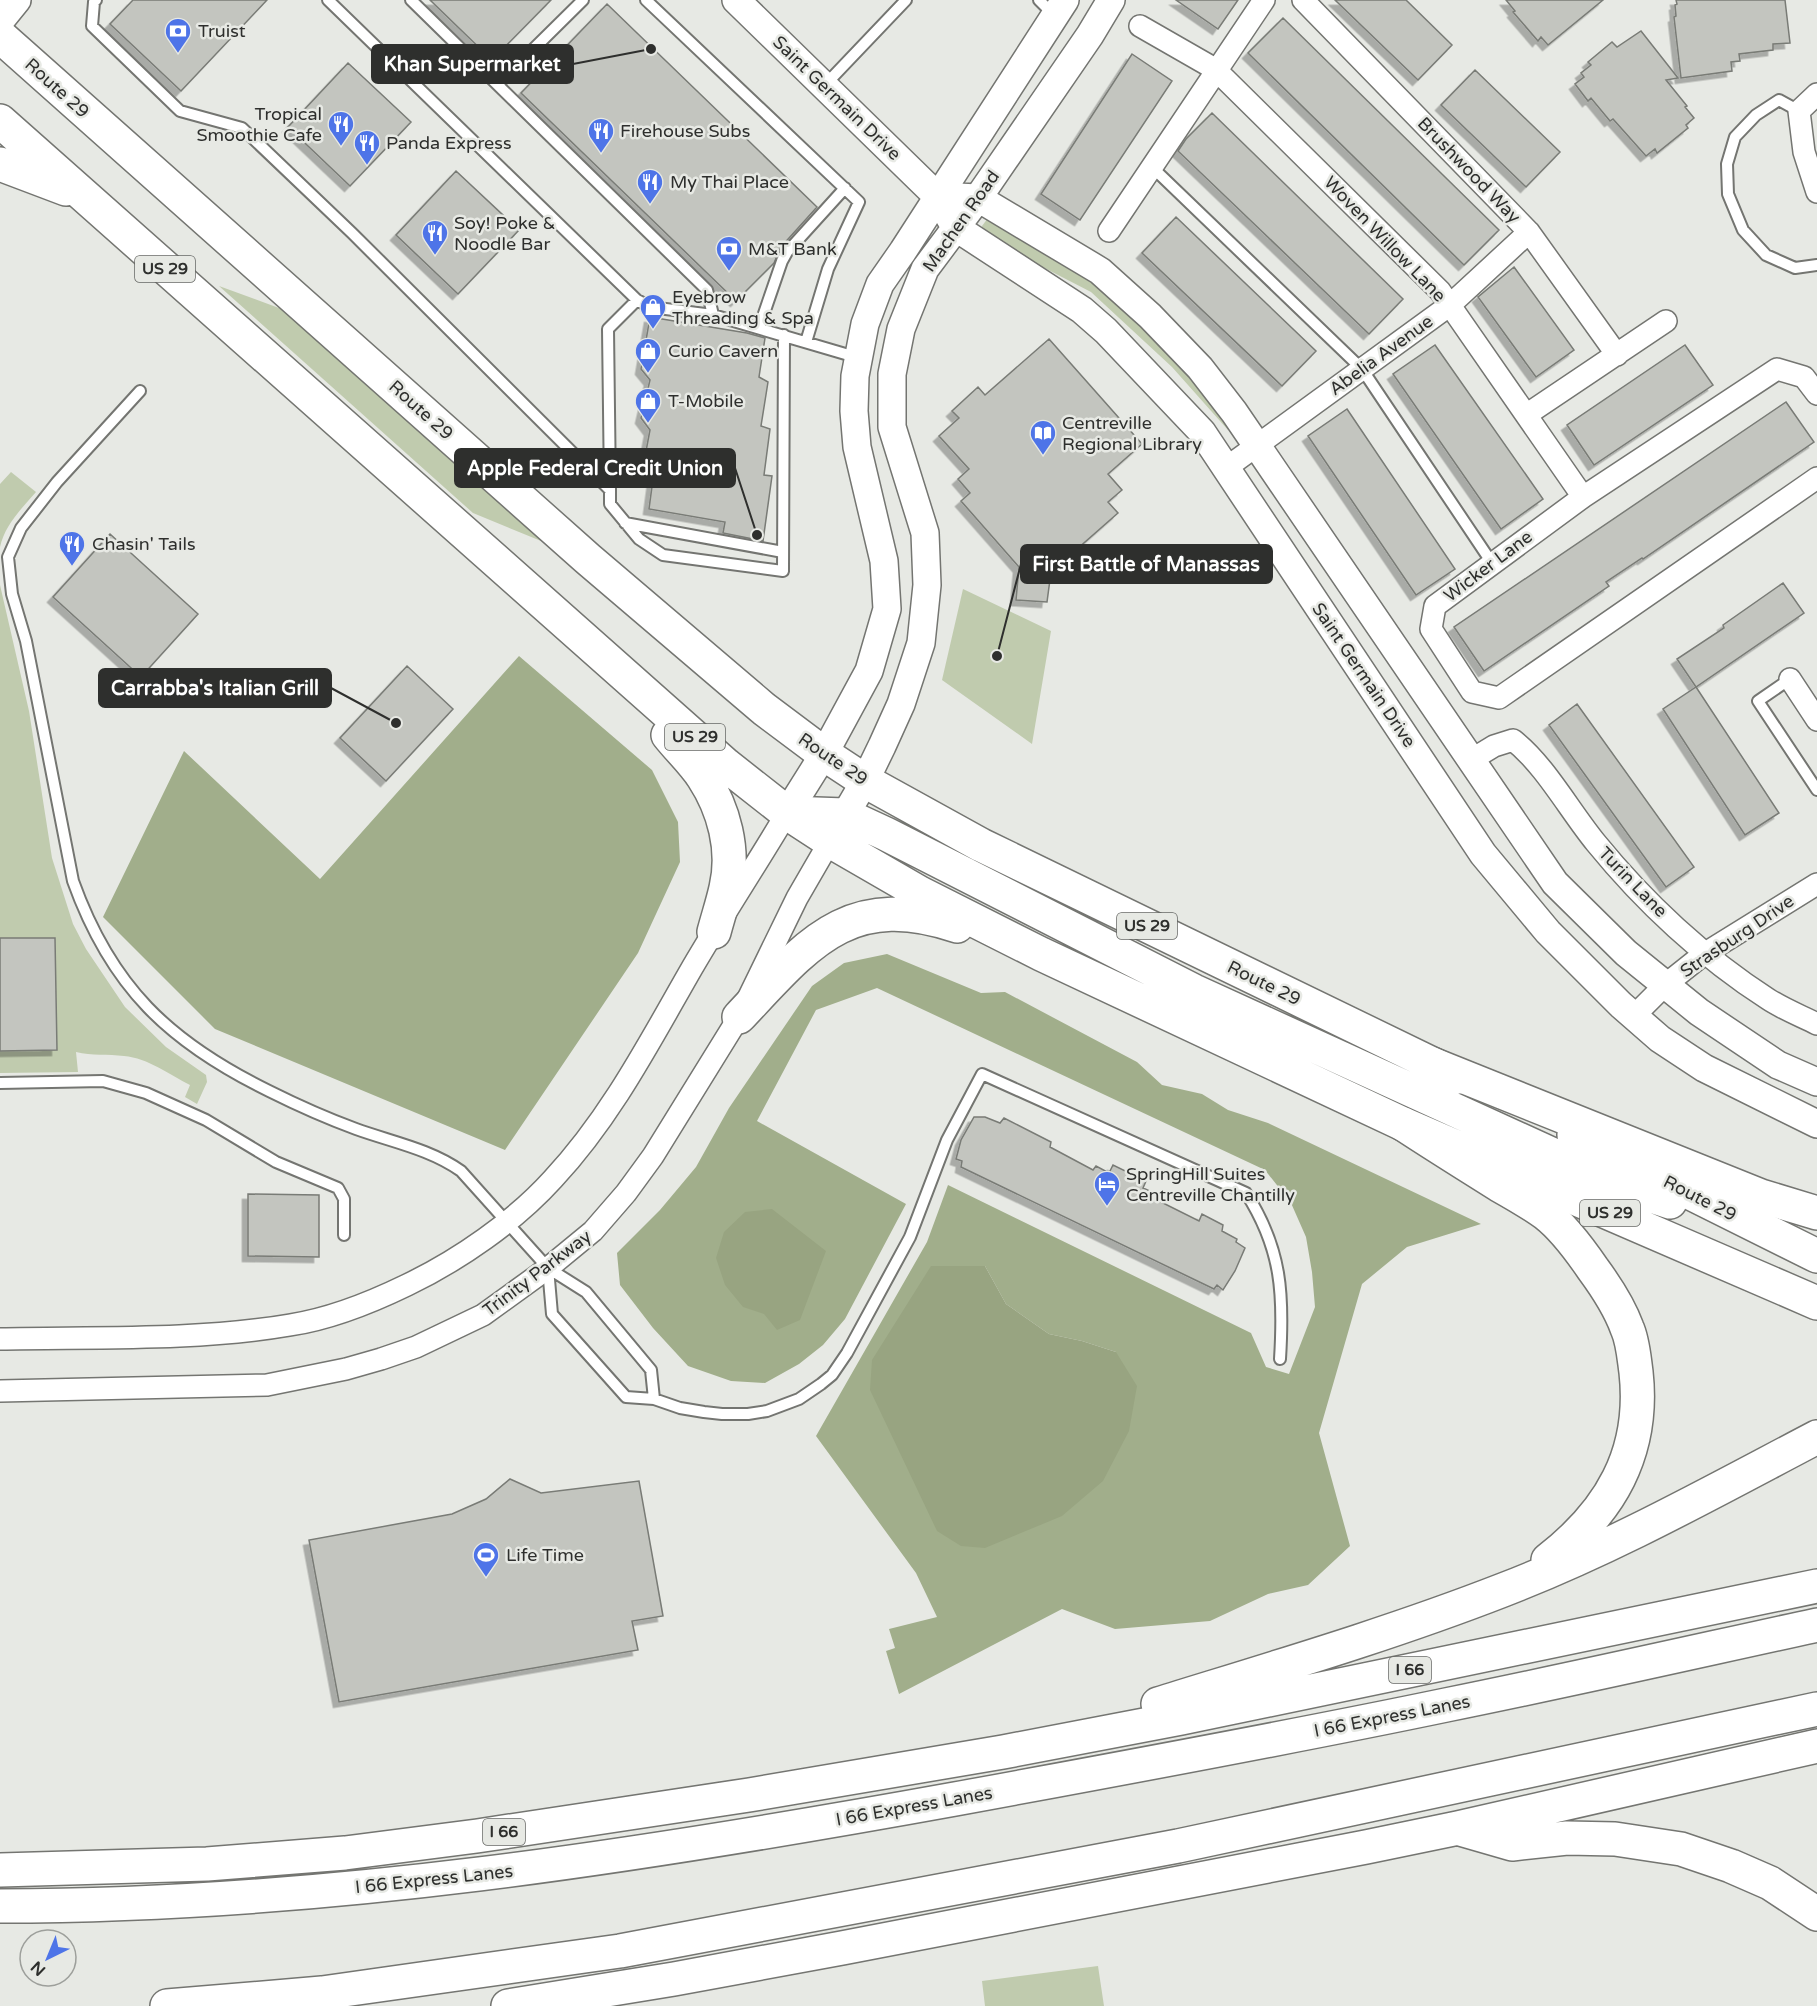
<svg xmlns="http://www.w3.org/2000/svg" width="1817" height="2006" viewBox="0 0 1817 2006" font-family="'Varela Round',sans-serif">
<defs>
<filter id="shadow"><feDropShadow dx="-5.5" dy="5.5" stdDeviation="0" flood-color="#0004"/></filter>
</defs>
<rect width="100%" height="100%" fill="#e7e9e4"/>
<path fill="#c0cbae" d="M988,218C1013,233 1039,247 1064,263C1128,306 1185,364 1230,427L1228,430L1172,367L1091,292L996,243L983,231L982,226Z
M219,286L287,311L546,543L473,513Z
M11,472L36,492C21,509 5,525 0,547V484Z
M0,585L29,711L52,858L73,924L86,949L125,1007L166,1047L206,1075L207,1082L197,1104L185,1097L190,1085C170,1075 148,1058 124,1056C108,1054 92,1056 76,1052L78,1072L0,1073V1051L57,1050L55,938H0Z
M963,589L1051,631L1032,744L942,680Z
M1098,1966L1104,2006H985L982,1981Z"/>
<path fill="#a1ae8b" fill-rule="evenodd" d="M519,656L652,770L678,822L680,862L638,953L505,1150L215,1029L103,917L184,751L320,879Z
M887,954L981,993L1005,992L1137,1062L1162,1085L1202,1094L1228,1110L1268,1123L1481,1224L1407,1247L1362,1284L1319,1433L1350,1546L1308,1585L1268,1594L1210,1621L1115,1629L1062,1609L899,1694L886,1651L895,1648L889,1629L937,1617L916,1573L816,1436L927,1242L948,1185L1251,1333L1266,1367L1289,1374L1315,1307L1312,1272L1306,1237L1291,1203L1265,1170L877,988L816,1010L757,1121L906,1204L845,1319L823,1345L799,1364L765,1383L731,1381L688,1366L653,1328L620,1285L617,1253L660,1210L696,1167L729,1108L812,986L844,963ZM985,1266L1006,1304L1049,1334L1082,1341L1116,1352L961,1546Z"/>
<path fill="#98a481" d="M772,1209L826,1251L800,1320L777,1330L764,1314L743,1307L725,1285L716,1258L724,1232L745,1212Z
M931,1266H985L1006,1304L1049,1334L1082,1341L1116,1352L1137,1386L1129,1431L1103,1481L1062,1516L985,1548L961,1546L937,1531L870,1390L872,1360Z"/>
<path fill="#c3c5bf" stroke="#797b76" stroke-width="1.5" filter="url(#shadow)" d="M133,0H267L181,91L110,24Z
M430,0H551L492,60Z
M1176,0H1238L1218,29Z
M1335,0H1406L1452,45L1418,80Z
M1506,0H1603L1548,45L1541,37L1538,41L1513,12L1515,11Z
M1676,0H1785L1790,43L1773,44V50L1739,54L1740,61L1731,62L1732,71L1681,78L1674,17L1676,16L1675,5L1677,4Z
M607,4L817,207L781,247L774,263L736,301L521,93Z
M1283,18L1499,230L1464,265L1248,53Z
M1641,31L1678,78L1666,80L1687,106L1685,107L1694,118L1686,125L1688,128L1657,153L1655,149L1646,156L1613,119L1610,121L1591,98L1588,101L1575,84L1584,77L1581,73L1591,65L1588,62L1612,42L1617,47Z
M1132,54L1172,81L1080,220L1041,194Z
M348,63L411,122L350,186L288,127Z
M1475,70L1560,152L1526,187L1441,105Z
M1212,113L1403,299L1369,334L1178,151L1186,139Z
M456,171L519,230L458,294L396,235Z
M1176,217L1316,351L1282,386L1142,253Z
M1514,267L1574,350L1536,377L1478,297Z
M650,317L747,333L765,338L759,377L768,382L761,426L770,429L764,475L772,476L763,541L723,533L725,522L649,509L653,479L643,467L650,430L641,418L650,380L641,369Z
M1049,339L1142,444L1108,474L1122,490L1108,502L1118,513L1051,572L1047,602L1016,600L1019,567L961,501L970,493L958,479L969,469L939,436L959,418L952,411L978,387L985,395Z
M1435,345L1543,499L1501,529L1393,374Z
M1685,345L1713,385L1594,465L1567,425Z
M1786,402L1814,442L1643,559L1642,558L1606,582L1609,586L1484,671L1454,627Z
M1347,409L1455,569L1416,595L1308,436Z
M110,534L198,614L141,677L53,597Z
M1783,583L1804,613L1696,687L1677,659L1724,628L1723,625Z
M407,666L453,709L386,781L340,738Z
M1696,687L1779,813L1745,835L1663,709Z
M1577,704L1694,867L1666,887L1549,725Z
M0,938H55L57,1050L0,1051Z
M974,1117H985L1000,1123L1004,1118L1051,1142L1050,1147L1093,1170L1096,1166L1109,1173L1113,1165L1146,1181L1143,1188L1156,1194L1155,1199L1199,1221L1202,1214L1223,1225L1222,1231L1237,1239L1236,1242L1245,1248L1235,1271L1223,1290L1217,1285L1214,1289L961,1167L962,1161L956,1159L961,1140Z
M248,1194L319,1195V1257L248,1256Z
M510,1479L541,1493L639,1481L663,1616L632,1621L638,1650L339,1702L309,1540L452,1514L486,1499Z"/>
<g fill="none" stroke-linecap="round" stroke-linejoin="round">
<g stroke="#747571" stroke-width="14">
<path id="service" d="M96,0L94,2L92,26L180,111L242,128L352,233L610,490V504L639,539L663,555L783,571L784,335
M328,0L637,300L650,307L713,315L859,358
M411,0L707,290L713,315
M646,0L859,202L828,269L806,342
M1039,0L1054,15
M498,84L583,0
M825,85L906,0
M1799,111L1779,100L1756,115L1735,137L1727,164L1728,194L1743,230L1766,255L1795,268L1817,265
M1152,167L1362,369L1492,563
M759,328L782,261L787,252L845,188
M140,391L57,482L21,528L8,557L12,594L26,641L73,881C111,987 169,1042 269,1091C297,1105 326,1118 356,1129C392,1142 430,1149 461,1171L548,1268L586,1292L651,1370L654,1399
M610,490L608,329L637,300
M625,523L783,552
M1790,679L1758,701L1817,790
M0,1083L103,1081L146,1093L206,1120L276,1162L338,1188L344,1199V1235
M548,1268L552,1314L626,1397L654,1399L680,1408L704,1412L722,1414H748L767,1411L799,1399L821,1384L832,1375L847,1353L910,1237L947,1140L982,1074L1246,1193C1282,1249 1284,1295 1280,1359"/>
</g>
<g stroke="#747571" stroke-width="24">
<path id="minor" d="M1303,0L1529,232L1617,355
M1140,26L1215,69L1440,291L1583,497
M1817,94L1799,111L1804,152L1817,192
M1109,231L1264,0
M1817,394L1804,377L1777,369L1583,497L1435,606L1431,629L1472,692L1499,698L1817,478
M1526,415L1666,321
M1226,468L1450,305L1529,232
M1790,679L1817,720
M1471,760L1494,746L1513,740C1545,765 1569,810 1596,843C1644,902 1704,958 1768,999C1783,1009 1801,1016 1817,1024
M1634,1016L1665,985L1704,954L1817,884
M0,1339C94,1337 197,1341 290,1325C330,1319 370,1303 407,1285C459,1260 514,1222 553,1179C611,1117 650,1041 692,968C723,915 756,865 787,813
M0,1391L267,1385L346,1369L381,1359L416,1347L483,1315L548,1268L593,1231L626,1193L653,1156L739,1017L797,898L830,841"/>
</g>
<g stroke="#747571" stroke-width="30">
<path id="tertiary" d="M736,0L937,196L955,227L1082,310L1106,331L1202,432L1483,854L1548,932L1621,1005L1660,1039L1704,1068L1817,1124
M0,21L17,0
M937,196L978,198L1100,271L1150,316L1200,368L1234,412L1555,883L1626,953L1699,1012L1778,1065L1817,1082
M787,813L824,754L869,671L887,609L884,561L857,447L854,411L855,376L865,324L880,284L903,251L1065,0
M835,832L865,781L882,746L901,704L921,643L927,585L925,533L892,427V374L901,329L925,269L978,198L1090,35L1111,0"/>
</g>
<g stroke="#747571" stroke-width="36">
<path id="primary" d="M0,36L588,559L764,709L824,754L865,781L981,845L1459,1077
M0,121L726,765L787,813L830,841L920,893L1041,954L1403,1124L1817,1303
M0,164L66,189
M668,735C679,749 693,762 703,777C724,809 735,850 726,888C723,902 718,917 714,932
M787,813L845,815L886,834L1194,991L1619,1185L1670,1202
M739,1017C807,945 848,889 957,926
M1574,1135L1817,1256"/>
</g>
<g stroke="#747571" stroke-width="36">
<path id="motorway" d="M1432,1064L1761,1196L1817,1213
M1403,1124C1435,1145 1467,1165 1499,1185C1515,1194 1531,1203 1546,1214C1564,1228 1580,1250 1593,1269C1607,1288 1619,1306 1627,1328C1633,1341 1634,1358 1636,1372C1645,1453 1610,1512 1548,1560
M1158,1704C1274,1668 1390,1634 1503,1590C1612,1548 1714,1491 1817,1437
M1460,1829L1512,1844L1567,1838L1615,1839L1681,1849L1731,1866L1770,1883L1817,1914
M0,1870L207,1864L345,1853L477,1836L749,1795L1003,1752L1181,1718L1817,1586
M0,1906C322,1906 640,1856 955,1799C1119,1769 1283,1739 1446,1705C1570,1680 1693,1652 1817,1625
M167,2006L322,1993L620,1951L1178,1846L1817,1709
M508,2006L674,1979L842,1948L1366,1847L1458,1828L1817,1746"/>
</g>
<use href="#service" stroke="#fff" stroke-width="10"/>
<use href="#minor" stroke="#fff" stroke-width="21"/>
<use href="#tertiary" stroke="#fff" stroke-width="27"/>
<use href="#primary" stroke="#fff" stroke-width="33"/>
<use href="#motorway" stroke="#fff" stroke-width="33"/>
</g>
<defs>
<g id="bank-pin" transform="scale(1.35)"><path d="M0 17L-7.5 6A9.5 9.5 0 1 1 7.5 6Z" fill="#4e74e8" stroke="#e7e9e4"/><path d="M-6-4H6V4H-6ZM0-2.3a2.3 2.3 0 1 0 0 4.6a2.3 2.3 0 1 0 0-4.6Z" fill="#fff"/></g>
<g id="restaurant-pin" transform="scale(1.35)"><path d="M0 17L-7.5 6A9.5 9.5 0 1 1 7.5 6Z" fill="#4e74e8" stroke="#e7e9e4"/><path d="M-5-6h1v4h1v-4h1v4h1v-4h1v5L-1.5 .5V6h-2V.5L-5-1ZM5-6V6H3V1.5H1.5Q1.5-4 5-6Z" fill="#fff"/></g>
<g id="shop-pin" transform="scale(1.35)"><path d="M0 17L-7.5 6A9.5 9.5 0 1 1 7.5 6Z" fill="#4e74e8" stroke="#e7e9e4"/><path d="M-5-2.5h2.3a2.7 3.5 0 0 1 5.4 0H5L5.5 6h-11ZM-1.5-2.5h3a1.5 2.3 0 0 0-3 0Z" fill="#fff"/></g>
<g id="library-pin" transform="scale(1.35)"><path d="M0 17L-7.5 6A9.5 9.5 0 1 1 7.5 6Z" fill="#4e74e8" stroke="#e7e9e4"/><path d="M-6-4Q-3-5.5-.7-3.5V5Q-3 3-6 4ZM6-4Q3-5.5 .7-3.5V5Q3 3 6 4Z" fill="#fff"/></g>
<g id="hotel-pin" transform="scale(1.35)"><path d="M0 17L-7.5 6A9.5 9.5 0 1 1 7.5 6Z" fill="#4e74e8" stroke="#e7e9e4"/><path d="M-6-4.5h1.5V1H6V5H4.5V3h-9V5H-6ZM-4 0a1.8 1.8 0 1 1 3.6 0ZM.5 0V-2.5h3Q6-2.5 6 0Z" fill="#fff"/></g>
<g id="stadium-pin" transform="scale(1.35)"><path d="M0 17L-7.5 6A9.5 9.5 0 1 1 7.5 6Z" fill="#4e74e8" stroke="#e7e9e4"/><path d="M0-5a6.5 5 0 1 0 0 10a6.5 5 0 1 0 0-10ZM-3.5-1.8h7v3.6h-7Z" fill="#fff"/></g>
</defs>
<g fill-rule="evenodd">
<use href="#bank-pin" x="178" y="31"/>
<use href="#restaurant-pin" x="341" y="124"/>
<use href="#restaurant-pin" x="601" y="131"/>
<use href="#restaurant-pin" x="367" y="143"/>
<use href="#restaurant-pin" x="650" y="182"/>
<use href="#restaurant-pin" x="435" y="233"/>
<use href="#bank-pin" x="729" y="249"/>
<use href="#shop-pin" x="653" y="307"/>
<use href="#shop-pin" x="648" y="351"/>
<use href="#shop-pin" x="648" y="401"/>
<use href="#library-pin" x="1043" y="433"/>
<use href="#restaurant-pin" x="72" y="544"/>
<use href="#hotel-pin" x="1107" y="1184"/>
<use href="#stadium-pin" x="486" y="1555"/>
</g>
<g text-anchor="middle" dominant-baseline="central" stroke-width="5" stroke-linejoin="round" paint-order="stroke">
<g fill="#e7e9e4" stroke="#666764" stroke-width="1.5">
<rect x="135" y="256" width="60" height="26" rx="4.5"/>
<rect x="665" y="724" width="60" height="26" rx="4.5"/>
<rect x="1117" y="913" width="60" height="26" rx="4.5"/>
<rect x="1580" y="1200" width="60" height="26" rx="4.5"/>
<rect x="1389" y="1657" width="42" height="26" rx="4.5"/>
<rect x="483" y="1819" width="42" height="26" rx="4.5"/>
</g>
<g font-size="16" font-weight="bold" fill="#2e2f2d">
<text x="165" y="269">US 29</text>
<text x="695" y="737">US 29</text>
<text x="1147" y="926">US 29</text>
<text x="1610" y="1213">US 29</text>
<text x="1410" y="1670">I 66</text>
<text x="504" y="1832">I 66</text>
</g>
<g font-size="18" fill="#2e2f2d" stroke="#e7e9e4" text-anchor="start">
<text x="198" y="31">Truist</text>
<text x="322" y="114" text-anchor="end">Tropical<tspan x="322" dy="21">Smoothie Cafe</tspan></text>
<text x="620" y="131">Firehouse Subs</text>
<text x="386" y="143">Panda Express</text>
<text x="670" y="182">My Thai Place</text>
<text x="454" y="223">Soy! Poke &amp;<tspan x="454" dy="21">Noodle Bar</tspan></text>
<text x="748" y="249">M&amp;T Bank</text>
<text x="672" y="297">Eyebrow<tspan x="672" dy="21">Threading &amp; Spa</tspan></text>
<text x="668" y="351">Curio Cavern</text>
<text x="668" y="401">T-Mobile</text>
<text x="1062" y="423">Centreville<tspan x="1062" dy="21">Regional Library</tspan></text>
<text x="92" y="544">Chasin' Tails</text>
<text x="1126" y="1174">SpringHill Suites<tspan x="1126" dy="21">Centreville Chantilly</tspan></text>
<text x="506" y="1555">Life Time</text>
</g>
<g font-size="18" fill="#2e2f2d" stroke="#e7e9e4">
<text transform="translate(57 88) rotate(42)">Route 29</text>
<text transform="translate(837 98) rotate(44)">Saint Germain Drive</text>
<text transform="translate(1469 170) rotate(46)">Brushwood Way</text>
<text transform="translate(961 221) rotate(-55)">Machen Road</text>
<text transform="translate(1385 239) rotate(46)">Woven Willow Lane</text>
<text transform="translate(1381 355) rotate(-36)">Abelia Avenue</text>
<text transform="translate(421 410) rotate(42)">Route 29</text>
<text transform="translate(1488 566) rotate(-37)">Wicker Lane</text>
<text transform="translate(1364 675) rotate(56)">Saint Germain Drive</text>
<text transform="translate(833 759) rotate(34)">Route 29</text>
<text transform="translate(1633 882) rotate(46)">Turin Lane</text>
<text transform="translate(1737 936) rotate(-34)">Strasburg Drive</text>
<text transform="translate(1264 983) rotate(26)">Route 29</text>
<text transform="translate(1700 1198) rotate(27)">Route 29</text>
<text transform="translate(537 1273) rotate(-37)">Trinity Parkway</text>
<text transform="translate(1392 1716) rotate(-11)">I 66 Express Lanes</text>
<text transform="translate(914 1806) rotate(-10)">I 66 Express Lanes</text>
<text transform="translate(434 1879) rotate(-6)">I 66 Express Lanes</text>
</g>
</g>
<path fill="none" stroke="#2e2f2d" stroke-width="2" d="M651 49L573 64M757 535L735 468M997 656L1021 564M396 723L331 688"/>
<g fill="#2e2f2d" stroke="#e7e9e4" stroke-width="2">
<circle cx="651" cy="49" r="6"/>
<circle cx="757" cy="535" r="6"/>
<circle cx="997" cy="656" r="6"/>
<circle cx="396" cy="723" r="6"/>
</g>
<g fill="#2e2f2d" stroke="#2e2f2d" stroke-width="2">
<rect x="372" y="45" width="201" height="38" rx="6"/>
<rect x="455" y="449" width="280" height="38" rx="6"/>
<rect x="1021" y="545" width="251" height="38" rx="6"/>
<rect x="99" y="669" width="232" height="38" rx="6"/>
</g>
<g font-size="20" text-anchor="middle" font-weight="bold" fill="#fff">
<text x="472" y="71">Khan Supermarket</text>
<text x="595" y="475">Apple Federal Credit Union</text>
<text x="1146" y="571">First Battle of Manassas</text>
<text x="215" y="695">Carrabba's Italian Grill</text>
</g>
<g transform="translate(48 1958) rotate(223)"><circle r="28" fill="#e7e9e4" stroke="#9d9f9b" stroke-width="1.5"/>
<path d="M0-4.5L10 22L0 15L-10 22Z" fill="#4e74e8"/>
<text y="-9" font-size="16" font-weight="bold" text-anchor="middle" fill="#2e2f2d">N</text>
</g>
</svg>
